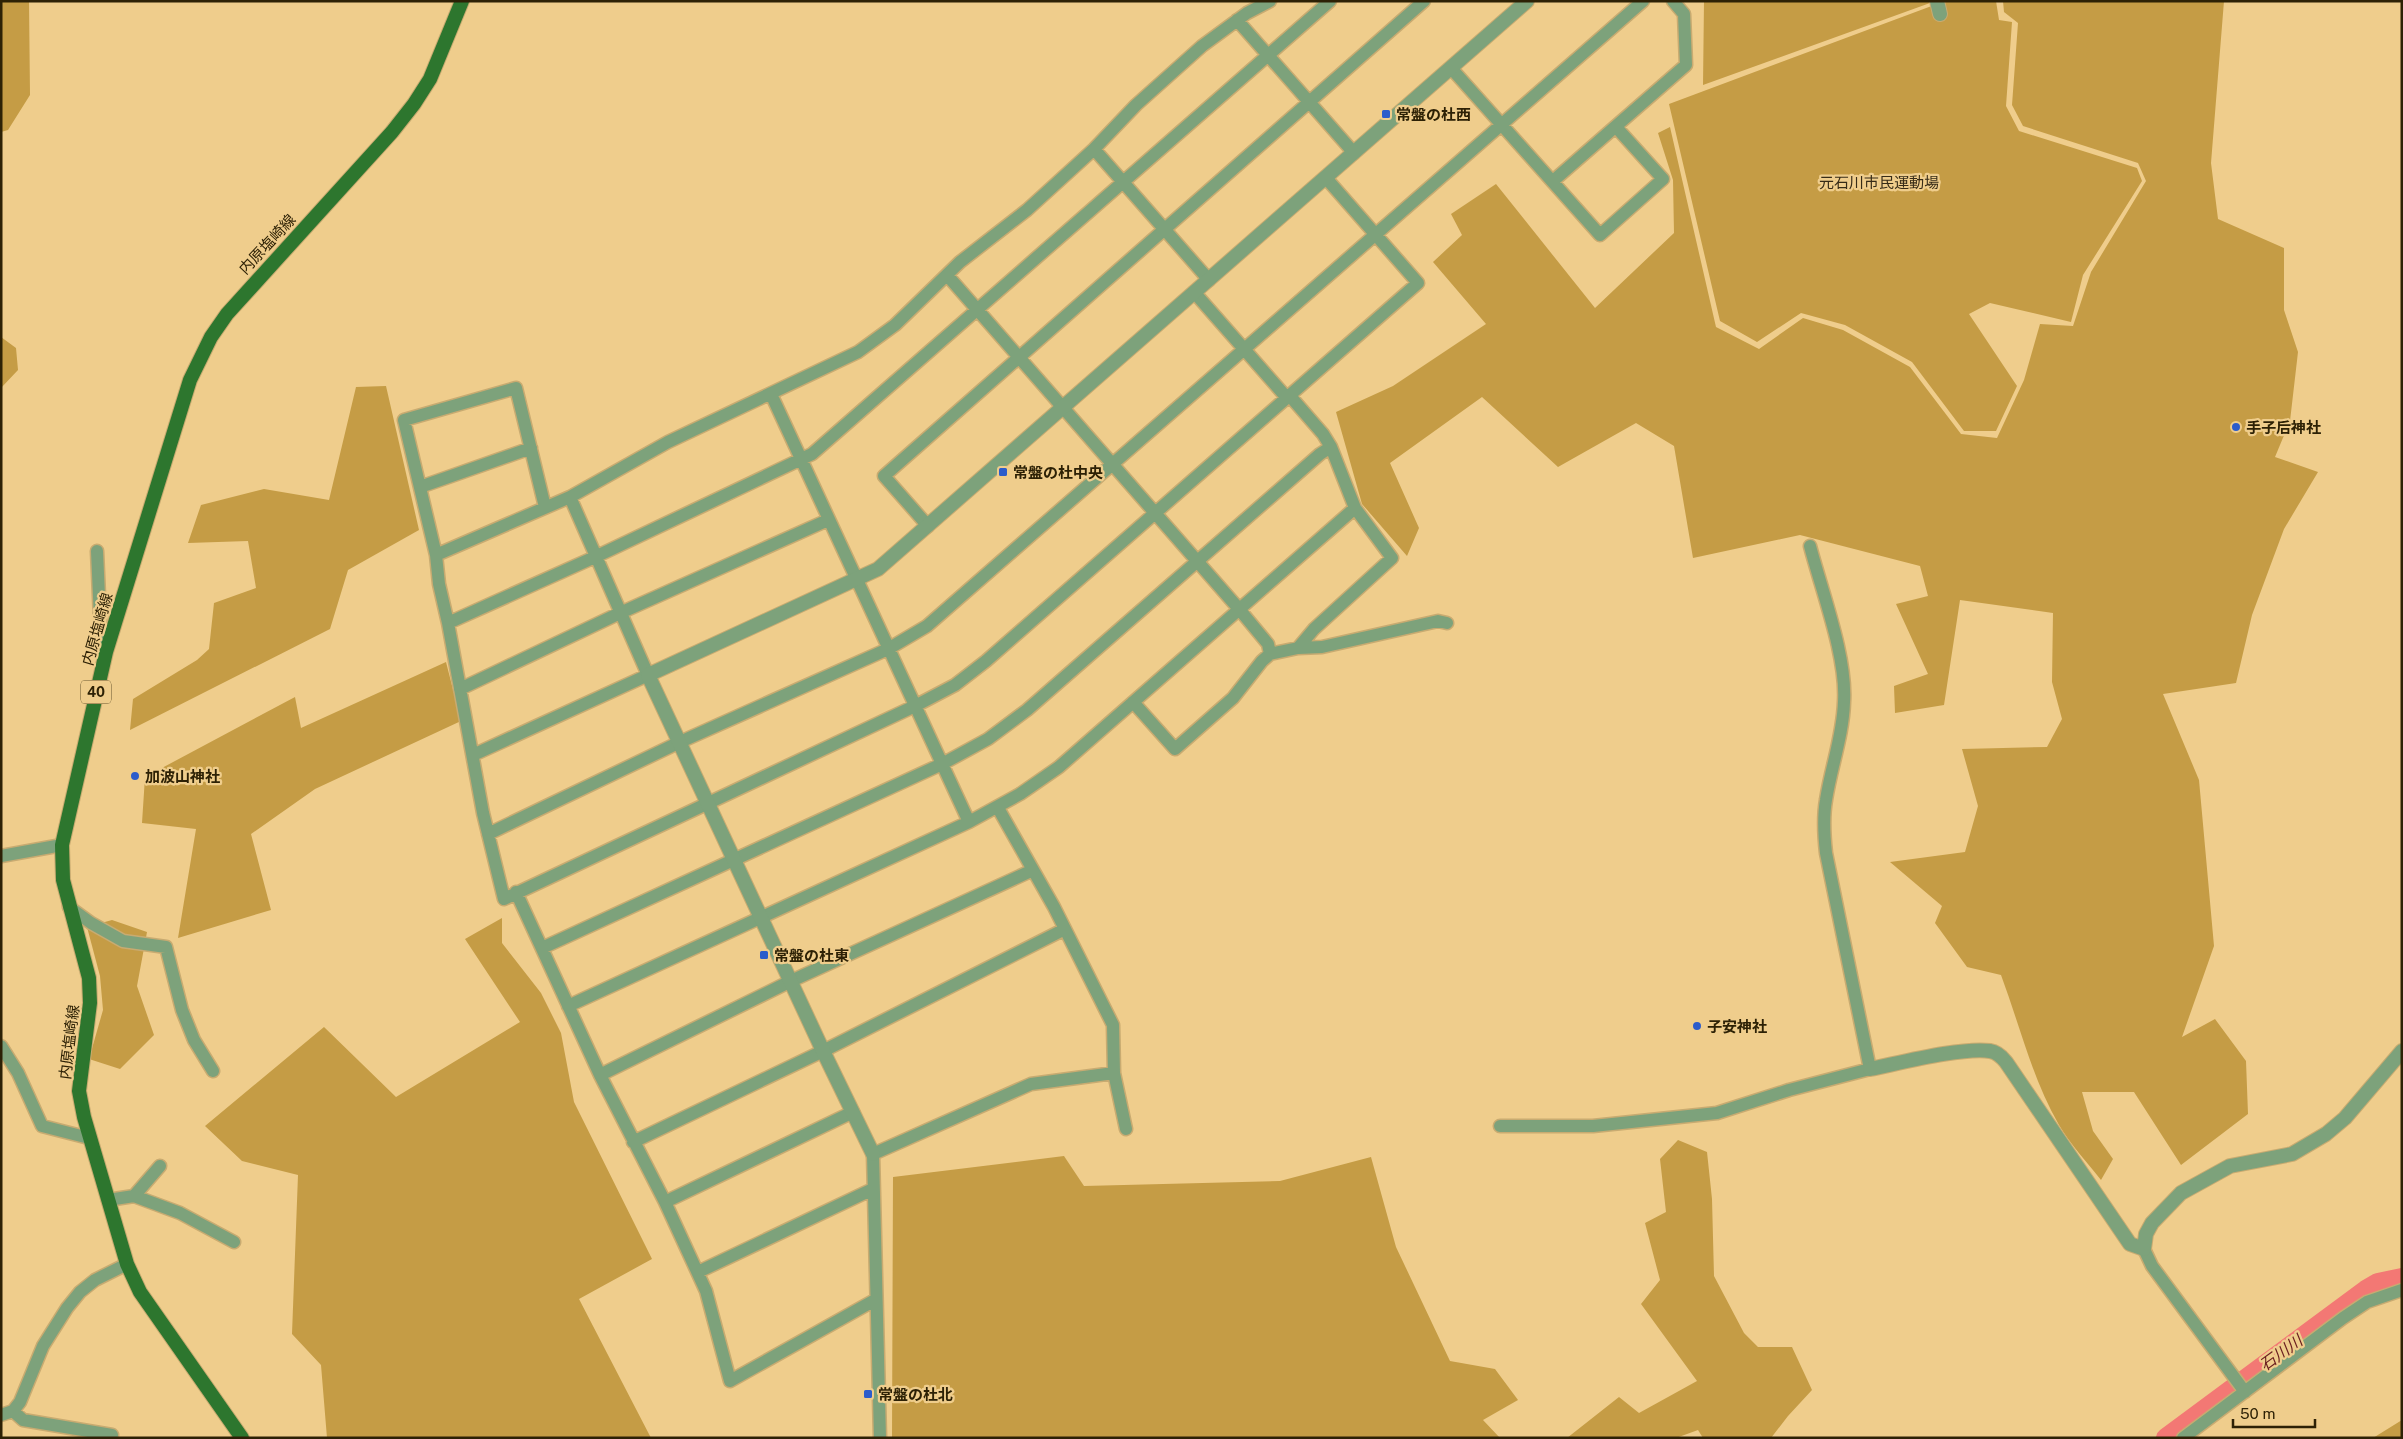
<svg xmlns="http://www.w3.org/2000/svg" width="2403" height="1439" viewBox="0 0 2403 1439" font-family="'Public Sans','Noto Sans JP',sans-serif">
<rect width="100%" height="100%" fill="#efcd8c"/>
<path fill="#c59c45" d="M1,1H29L30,95L8,130L1,132Z
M1704,1H1929L1930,3L1703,85Z
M1945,1H1996L1999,20L2012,22L2006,106L2019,131L2137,168L2142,181L2083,275L2071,322L1990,303L1969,314L2017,386L1996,431H1964L1912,362L1845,325L1801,313L1757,342L1720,321L1669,104Z
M2003,1H2224L2211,163L2218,219L2284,248V310L2298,352L2290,421L2275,457L2318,472L2284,529L2252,615L2236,683L2163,694L2199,780L2214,946L2182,1037L2215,1019L2246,1061L2248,1114L2181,1165L2134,1092H2082L2093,1131L2113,1159L2101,1180C2087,1162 2070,1144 2059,1125C2032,1078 2020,1026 2001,975L1967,967L1935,923L1942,906L1890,862L1965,852L1978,806L1962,749L2047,747L2062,719L2052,682L2053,613L1960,600L1944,705L1895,713L1894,686L1928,674L1896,604L1928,596L1920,566L1800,535L1693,558L1674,446L1636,423L1558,467L1482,397L1390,463L1419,528L1407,556L1362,504L1336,412L1393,386L1486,324L1433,262L1462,235L1451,214L1496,184L1595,308L1674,233L1673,180L1658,133L1670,127L1716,327L1759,349L1803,318L1843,330L1910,367L1961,434L1997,438L2024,380L2040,324L2073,326L2091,272L2146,181L2138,163L2023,126L2012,105L2018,23L2004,12Z
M1,337L16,348L18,370L1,388Z
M386,386L419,530L348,570L330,629L130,730L133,699L197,660L209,649L214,603L256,588L248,541L188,543L201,505L264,489L329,500L356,387Z
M446,662L461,721L315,789L251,834L271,910L178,938L196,829L142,823L145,777L295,697L301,728Z
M502,918V943L541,993L561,1033L574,1102L652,1259L579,1299L651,1438H327L321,1365L292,1334L298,1175L242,1161L205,1126L324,1027L396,1097L520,1022L465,939Z
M112,920L147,932L137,986L154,1035L120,1069L89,1059L103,1010L100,976L87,927Z
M1678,1140L1707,1152L1712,1199L1714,1276L1744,1333L1758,1347H1792L1812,1390L1788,1416L1771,1438H1703L1698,1430L1676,1438H1567L1619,1397L1639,1413L1697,1381L1641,1304L1660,1280L1645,1223L1666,1212L1660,1159Z
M1064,1156L1084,1186L1280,1181L1371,1157L1396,1247L1450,1361L1495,1369L1518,1400L1483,1420L1500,1438H892L893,1177Z
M2402,1420V1438H2373Z"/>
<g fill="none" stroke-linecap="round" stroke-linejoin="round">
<path stroke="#f37874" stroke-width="20" d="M2166,1438L2366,1290L2378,1283L2402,1278"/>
<g stroke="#c8ab71" stroke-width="15">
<path id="minor" d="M1237,20L1354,153
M1451,68L1600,235L1663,179L1616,127
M1094,149L1209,280
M1553,181L1686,65L1684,14L1673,1
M947,275L1239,609L1268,644L1270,654
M1194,292L1287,398
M771,394L969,822
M1290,396L1323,434L1331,447L1355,508L1392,558L1314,629L1298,648
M420,487L531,448
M545,507L516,388L404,420L436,555L439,584L448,623L483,813L504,899L915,706L955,685L986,661L1418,283L1326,178
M928,526L884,476L1424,1
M97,551L101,642L106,652
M436,555L570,497L668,442L858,352L895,325L960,262L1027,210L1094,149L1136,105L1202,46L1247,13L1270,1
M448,623L595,557L812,454L1330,1
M460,689L620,613L828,520
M1133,702L1175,749L1233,698L1262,661L1270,654L1298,648L1322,647L1438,621L1447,623
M473,755L648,675L570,497
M998,808L1054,907L1113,1025L1114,1073L1126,1129
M488,834L680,742L888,649L927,626L1643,1
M1,856L62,845
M516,892L600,1075L665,1202L706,1291L730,1381L875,1300
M69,907L91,923L123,941L166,947L182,1010L194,1040L213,1071
M542,948L942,764L988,739L1027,710L1320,454L1331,447
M568,1006L969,822L1020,794L1059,767L1355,508
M1,1046L18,1073L42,1126L89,1138
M600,1075L791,981L1033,870
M1500,1126H1593L1717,1113L1789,1090L1870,1069L1826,853C1824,835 1823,817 1826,800C1831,767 1843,736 1844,702C1847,657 1822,592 1810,546
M633,1142L823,1051L1063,930
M134,1196L160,1166
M108,1200L134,1196L180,1213L234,1242
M665,1202L853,1112
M2144,1249L2152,1266L2245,1392
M698,1272L873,1189
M13,1411L23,1420L112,1435
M1,1415L13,1411L20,1402L43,1346L67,1308L80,1292L95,1280L127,1264
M880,1438L873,1154L1031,1084L1114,1073
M2183,1438L2343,1318L2367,1302L2402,1290"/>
</g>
<g stroke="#c8ab71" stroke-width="16">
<path id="tertiary" d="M1937,1L1940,14
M1870,1069C1900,1063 1962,1047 1990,1051C1997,1052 2002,1057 2006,1062L2130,1244L2144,1249L2146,1234L2152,1223L2181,1193L2230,1166L2292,1154L2326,1134L2345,1118L2402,1051
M873,1154L823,1051L648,675L878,569L1527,1"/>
</g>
<g stroke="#c8ab71" stroke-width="16">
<path id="primary" d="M242,1438L140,1292L127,1264L84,1117L79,1091L90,1003L89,978L63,880L62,845L106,652L190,380L211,337L227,314L392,132L414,104L430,79L462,1"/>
</g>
<use href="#minor" stroke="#7da27b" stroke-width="12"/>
<use href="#tertiary" stroke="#7da27b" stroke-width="14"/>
<use href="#primary" stroke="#2d762e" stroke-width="14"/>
</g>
<g fill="#2c5ccb" stroke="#efcd8c" stroke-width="2">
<rect x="1381" y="109" width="10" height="10" rx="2.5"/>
<circle cx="2236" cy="427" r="5"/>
<rect x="998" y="467" width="10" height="10" rx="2.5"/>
<circle cx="135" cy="776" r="5"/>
<rect x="759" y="950" width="10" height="10" rx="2.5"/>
<circle cx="1697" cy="1026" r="5"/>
<rect x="863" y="1389" width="10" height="10" rx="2.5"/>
</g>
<g text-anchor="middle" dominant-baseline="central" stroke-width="4.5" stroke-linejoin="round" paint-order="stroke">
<rect fill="#efcd8c" stroke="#67552e" stroke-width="1" x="81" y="680.5" width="30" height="23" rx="4"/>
<g font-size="14" font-weight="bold" fill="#2d2105">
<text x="96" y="692">40</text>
</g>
<g font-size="15" font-weight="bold" fill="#2d2105" stroke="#efcd8c" text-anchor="start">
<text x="1396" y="114">常盤の杜西</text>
<text x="2246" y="427">手子后神社</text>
<text x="1013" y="472">常盤の杜中央</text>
<text x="145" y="776">加波山神社</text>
<text x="774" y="955">常盤の杜東</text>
<text x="1707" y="1026">子安神社</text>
<text x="878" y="1394">常盤の杜北</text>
</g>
<g font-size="15" fill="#362b17" stroke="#efcd8c">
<text x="1879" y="182">元石川市民運動場</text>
</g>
<g font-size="15" fill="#2d2105" stroke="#efcd8c">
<text transform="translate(267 244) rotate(-47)">内原塩崎線</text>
<text transform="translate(97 629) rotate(-74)">内原塩崎線</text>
<text transform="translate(69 1042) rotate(-83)">内原塩崎線</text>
</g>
<g font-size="16" font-style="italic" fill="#691c1e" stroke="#efcd8c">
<text transform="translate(2281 1353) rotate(-36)">石川川</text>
</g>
</g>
<rect width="2403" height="1439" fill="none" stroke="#2d2105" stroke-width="5"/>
<path d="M2233 1419v8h82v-8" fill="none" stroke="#2d2105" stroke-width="2.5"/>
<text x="2240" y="1419" font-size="15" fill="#2d2105" stroke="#efcd8c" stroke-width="4" paint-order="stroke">50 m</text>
</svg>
